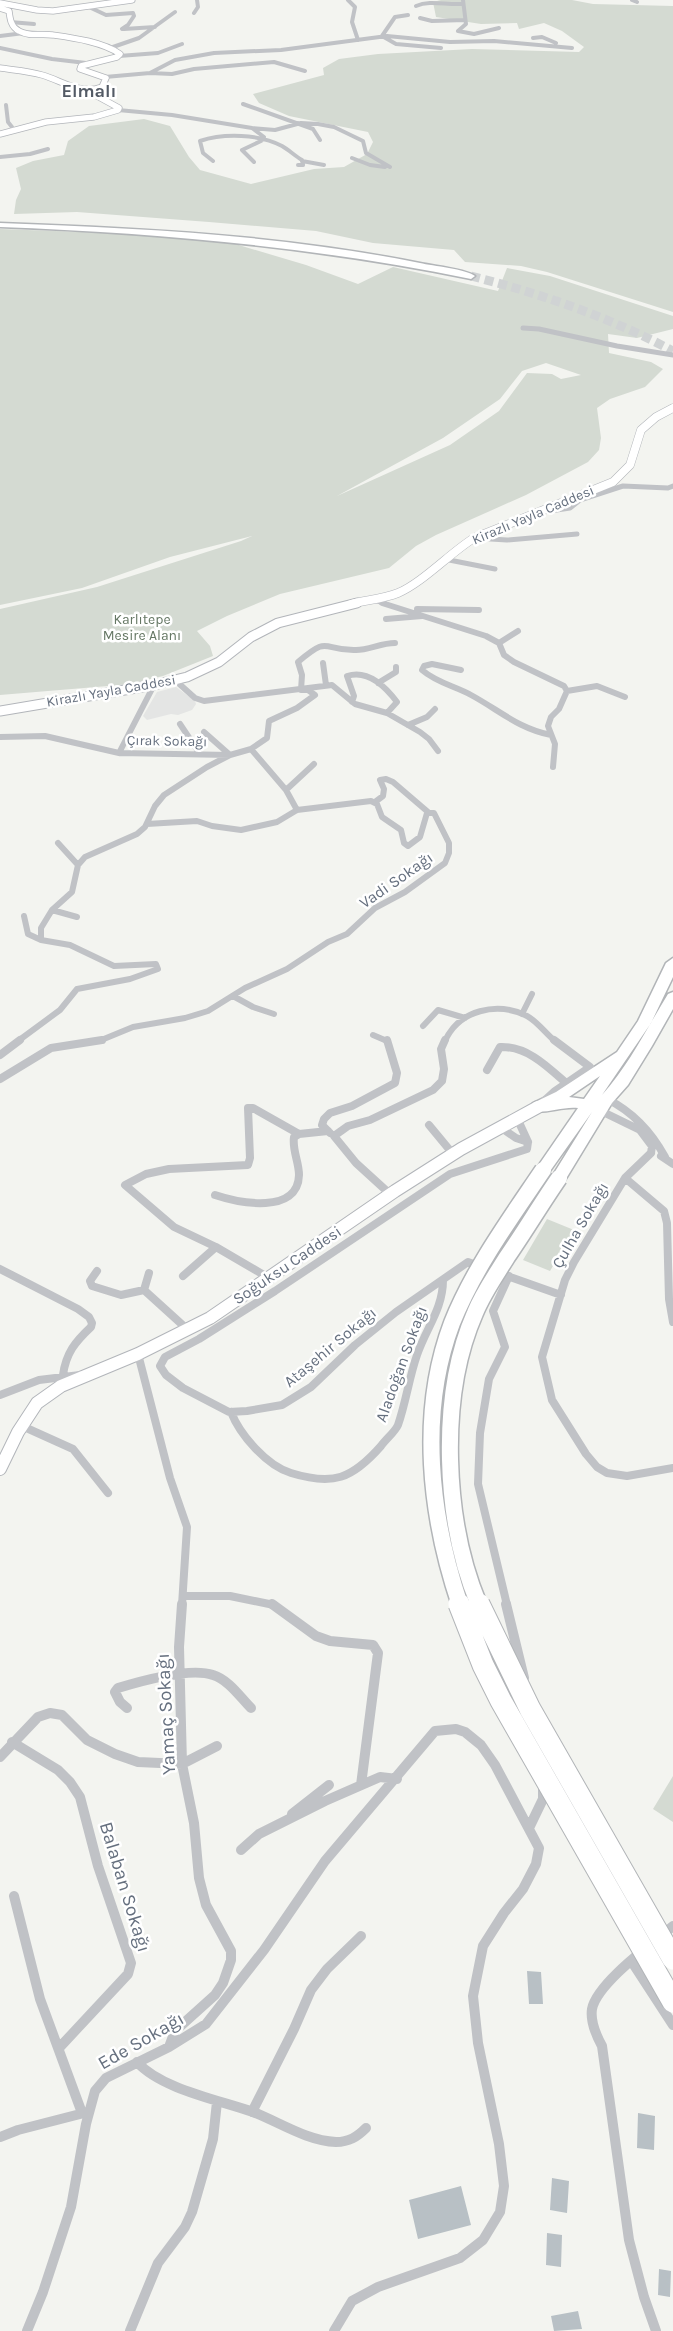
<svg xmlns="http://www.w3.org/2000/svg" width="673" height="2331" viewBox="0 0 673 2331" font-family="Karla,sans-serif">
<rect width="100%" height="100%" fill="#f3f4f0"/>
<path fill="#e4e5e4" d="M176,687L195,701L196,704L192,710L178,715L171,714L147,720L143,716L157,692Z"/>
<path fill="#d4dad2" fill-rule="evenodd" d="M441,0H572L593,4L673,6V312L547,272L521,266L465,262L454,250L373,243L316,231L209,222L77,212L14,214L16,200L21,189L16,168L33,161L64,155L68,141L89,126L144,119L170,126L189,157L200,170L251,184L314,169L344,167L367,154L373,142L368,132L289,116L259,103L253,94L324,75L323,68L339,59L378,54L472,49L579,52L584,47L562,31L544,23L519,29L517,23L481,24L436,17L433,2Z
M0,229L138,234L232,243L306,265L358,284L393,267L498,291L507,268L550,276L673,316V329L637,338L608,334L609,353L651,362L663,369L645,387L610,399L597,408L601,438L599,450L588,462L526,495L436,535L416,546L389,568L280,594L227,616L197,631L210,646L213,656L163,676L142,681L120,685L0,695V609L97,587L241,541L252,536L170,557L82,588L0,605ZM546,363L581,375L561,379L552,374L527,373L499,411L450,445L337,496L443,438L500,399L522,371Z
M547,1219L574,1230L550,1271L523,1260Z
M673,1776V1822L653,1809Z"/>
<path fill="#b8c0c5" d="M527,1971L541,1972L543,2004H529Z
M638,2113L655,2116L654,2150L637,2148Z
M552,2178L569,2181L567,2213L550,2210Z
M461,2186L471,2225L418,2239L409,2200Z
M547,2233L562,2235L561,2267L546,2265Z
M659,2269L671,2271L670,2297L658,2295Z
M578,2311L582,2329L554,2331L551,2316Z"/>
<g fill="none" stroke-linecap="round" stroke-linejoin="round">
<path stroke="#d0d3d4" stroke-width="9" stroke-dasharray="9 5" stroke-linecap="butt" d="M471,276C542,294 609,317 673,351"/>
<g stroke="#b2b5ba" stroke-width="7">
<path id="secondary-far3" d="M0,3L37,10L53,11L132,0
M0,8L9,11C10,19 11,27 19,31C29,37 42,33 53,35C74,38 103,42 120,54L117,57L81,66L80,69L106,78L102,87C80,95 63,81 42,75C29,71 14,70 0,68
M0,134L46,122L94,117L118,110L119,108L86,90"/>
</g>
<g stroke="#b2b5ba" stroke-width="9">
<path id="secondary-far2" d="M351,604C366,600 383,599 398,593C422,583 450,553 474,538L613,482L630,465L641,430L656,417L673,408"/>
</g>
<g stroke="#b2b5ba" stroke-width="11">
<path id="secondary-far1" d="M0,711L154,685L187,677L219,662L251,637L278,623L357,603"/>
</g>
<g stroke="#b2b5ba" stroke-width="14">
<path id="secondary" d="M0,1469L18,1432L37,1403L61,1386L138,1354L210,1318L395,1191L461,1149L538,1107"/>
</g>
<g stroke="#b2b5b8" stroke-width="3">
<path id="highway" d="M0,223C140,228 282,235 420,263C433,266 466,269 475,276L471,279C315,247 159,233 0,227Z
M673,958V977L651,1023L602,1095C629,1065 647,1028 668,994L673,992V1009L652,1046L628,1085L612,1103L564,1182L559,1184L554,1182L551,1178L592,1112L548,1174L543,1176L538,1174L535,1170L538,1166L578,1108C564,1106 545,1114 533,1111L531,1107L533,1103L556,1092L617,1052L638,1021L666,963ZM600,1076L584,1099L569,1097Z"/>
</g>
<path stroke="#c0c2c6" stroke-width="4" d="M348,0L355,7L352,22L358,40
M632,0L637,2
M416,6C430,0 445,5 462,4
M89,7L106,15L133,13L134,16L128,25L122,29
M194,13L198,7L197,0
M408,15L395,17L382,36L396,44L441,48
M420,18L432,21L465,20
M10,22L34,24
M124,29L155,27
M458,31L474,34L499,28
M458,31L466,24L463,0
M0,36L24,33
M533,38L542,37L556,43
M0,48L52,59L86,63
M110,48L139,38L175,12
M119,56L158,53L182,44
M150,73L172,74L194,69L274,62L305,71
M105,77L150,73L175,60L214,53L281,50L387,36L450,42L494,41L572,48
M72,96L91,94
M243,104L313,129L320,140
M6,105L8,122L12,127L11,131
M118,110L172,115L252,128L264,137L262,140
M252,128L275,130L301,123L318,124L334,127L363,141L366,153L390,167
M0,157L30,154L48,149
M352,158L370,165L385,167
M213,161L203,153L200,141C224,133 259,134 282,146C289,150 295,156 302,160L303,165H298
M302,161L324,165
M254,162L242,150L261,141"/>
<path stroke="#c0c2c6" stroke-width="5" d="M523,328L539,329L617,346L673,355
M583,499L623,486L668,488L673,486
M537,513L570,508L585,496
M474,538L507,540L577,534
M444,559L495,569
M374,600L386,604"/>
<path stroke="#c0c2c6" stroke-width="6" d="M382,603L486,636L499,643L504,655L514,662L564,686L567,691L559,709L551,717L548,726L555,744L553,767
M417,609L479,610
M386,619L422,616
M499,643L518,631
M323,663L326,685
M461,670L432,664L424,666L422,670C437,683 455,686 471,695C499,710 519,729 551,735
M176,681L195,698L204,701L332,685L355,704L387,713L420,732L429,739L438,751
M378,683L396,672V667
M567,691L597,686L625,697
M352,702L354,696L347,676C368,669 385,686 397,702L387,713
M180,724L200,754
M408,725L427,717L435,709
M204,732L230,755L251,749L267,738L269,721L297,708L315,695L308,690H301L302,675L298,662C331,634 321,651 356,650C369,650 381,643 395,643
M0,737L45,736L119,753L230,755L207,767L164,795L155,806L145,827L137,834L85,857L78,865L72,892L52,910L41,928V940L70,945L114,966L156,964L158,969L130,979L77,989L60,1010L18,1041
M251,749L286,790L297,810
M119,753L154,685
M286,790L314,764
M375,802L383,796L384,789L380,780L386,779L393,782L428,812
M58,843L78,865
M52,910L77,917
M24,916L28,934L41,940
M233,996L253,1007L274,1014
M522,1014L532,994
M423,1026L438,1010L465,1018
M373,1035L387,1041
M99,1041L133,1027L185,1018L208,1011L245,988L287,969L328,942L347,934L375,908L405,892L445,863L449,853V843L434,813H427L420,837L408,846L404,843L401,830L382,817L377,804L371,801L297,810L277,822L241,830L212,826L197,821L147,824
M445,1041C459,1010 497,1001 527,1016C537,1021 546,1034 555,1041"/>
<path stroke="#c0c2c6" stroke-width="8" d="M0,1055L20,1040
M487,1070L500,1047C527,1046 547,1066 566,1083
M0,1079L51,1048L102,1040
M607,1099C633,1112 651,1131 665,1157
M543,1102L555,1091L590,1067L554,1040
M601,1111L640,1130L652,1146L651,1153
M517,1118L528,1142
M429,1125L453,1154
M500,1127L516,1138L528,1142
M330,1133L322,1125L324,1119L330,1113L352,1106L395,1083L397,1073L387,1040
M528,1142L527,1149L450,1174L275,1291L199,1339L165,1357L160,1366L166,1375L183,1388L229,1412L247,1411L282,1405L311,1387L355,1345L396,1312L468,1262L561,1295
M651,1153L625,1178L574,1262L565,1280L542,1357L552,1400L586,1454L597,1467L607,1473L627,1476L673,1468
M661,1156L673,1164
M625,1178L664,1211L667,1223L669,1299L673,1322
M390,1194L356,1163L334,1136L348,1126L370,1120L433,1090L442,1081L444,1069L441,1049L445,1040
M215,1195C239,1203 298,1215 299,1175C299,1162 292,1150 294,1137L299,1134L328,1131
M0,1269L78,1309L89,1317L92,1323L91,1327C75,1342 66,1353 63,1375
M97,1271L90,1281L92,1286L121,1295L144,1290L187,1329
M183,1276L216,1247
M269,1278L216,1247L174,1227L125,1185L146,1174L169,1169L248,1165L250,1158L248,1108H253L299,1134
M144,1290L149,1273
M138,1354L170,1478L187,1527L182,1605
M0,1395L39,1380L80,1375
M231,1412C240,1435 267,1466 291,1473C333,1486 352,1479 381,1446C386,1439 395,1432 398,1425C406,1402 409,1378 417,1355C426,1328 443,1309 443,1280
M22,1426L73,1449L108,1493
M183,1596H230L274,1605
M507,1605L478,1484L480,1433L489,1379L505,1347L493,1311L509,1276"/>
<path stroke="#c0c2c6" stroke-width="10" d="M272,1604L316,1636L330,1641L373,1645L378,1653L361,1785
M506,1604L524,1678
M127,1708L120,1702L115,1692L118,1688C141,1681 190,1667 213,1675C229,1680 240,1697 251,1708
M12,1742L58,1770L70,1782L80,1797L98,1866L131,1963L128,1974L59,2048
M0,1757L38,1717L50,1713L62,1715L87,1740L115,1754L138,1762L182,1764L217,1746
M292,1814L329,1785
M529,1828L543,1799V1787
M241,1850L259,1834L325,1801L380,1777L397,1779
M14,1896L40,1999L82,2113
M632,1962L673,2025
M169,2047L175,2031L215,1995L223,1983L231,1960V1951L206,1905L199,1878L194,1823L182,1764L179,1647L182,1604
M137,2062C161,2089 219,2100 253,2112C279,2122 307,2141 336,2142C349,2142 357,2137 366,2128
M252,2112L294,2029L311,1990L327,1969L361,1936
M0,2137L18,2130L84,2113
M27,2331L43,2292L71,2207L86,2124L95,2091L106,2078L169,2047L206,2024L264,1950L325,1861L435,1731L456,1729L465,1732L481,1745L495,1765L539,1848L536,1864L523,1889L504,1913L483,1946L473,1996L478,2043L499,2144L504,2186L500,2212L483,2240L460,2258L378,2287L352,2301L334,2331
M130,2331L158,2263L185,2227L192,2212L213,2139L217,2102
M656,2331L644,2297L629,2240L602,2046C596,2035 590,2022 592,2009C597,1983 653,1943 673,1926"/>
<use href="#secondary-far3" stroke="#fff" stroke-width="5.5"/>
<use href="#secondary-far2" stroke="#fff" stroke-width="8"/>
<use href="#secondary-far1" stroke="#fff" stroke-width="9"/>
<use href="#secondary" stroke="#fff" stroke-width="12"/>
<use href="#highway" fill="#fff" fill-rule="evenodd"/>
<g stroke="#b2b5b8" stroke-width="19" stroke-linecap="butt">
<path id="highway-bridge-far1" d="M460,1605C430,1516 418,1413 452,1323C474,1268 510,1219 543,1170
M479,1605C444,1522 438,1397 475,1313C483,1293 496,1275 507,1257C525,1231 541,1204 559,1178"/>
</g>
<g stroke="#b2b5b8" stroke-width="23" stroke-linecap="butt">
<path id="highway-bridge" d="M459,1604L483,1665L501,1701L673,2002
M479,1604L530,1709L673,1959"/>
</g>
<use href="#highway-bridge-far1" stroke="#fff" stroke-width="16"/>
<use href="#highway-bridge" stroke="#fff" stroke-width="21"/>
</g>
<g text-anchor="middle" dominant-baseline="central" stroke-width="5" stroke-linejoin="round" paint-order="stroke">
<g font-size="14" fill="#66707f" stroke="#fff">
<text transform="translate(533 515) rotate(-23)">Kirazlı Yayla Caddesi</text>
<text transform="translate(111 691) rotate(-10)">Kirazlı Yayla Caddesi</text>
<text transform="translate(167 741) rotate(1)">Çırak Sokağı</text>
</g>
<g font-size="14" fill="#657764" stroke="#fff">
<text x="142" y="619">Karlıtepe<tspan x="142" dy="16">Mesire Alanı</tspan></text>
</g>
<g font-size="16" fill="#66707f" stroke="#fff">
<text transform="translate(396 880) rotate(-35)">Vadi Sokağı</text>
<text transform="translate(580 1225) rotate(-60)">Çulha Sokağı</text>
<text transform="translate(287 1265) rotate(-34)">Soğuksu Caddesi</text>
<text transform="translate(330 1347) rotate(-40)">Ataşehir Sokağı</text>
<text transform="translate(401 1364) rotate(-70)">Aladoğan Sokağı</text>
</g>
<g font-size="18" font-weight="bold" fill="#535a65" stroke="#fff">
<text x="89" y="91">Elmalı</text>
</g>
<g font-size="19" fill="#66707f" stroke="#fff">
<text transform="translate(166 1714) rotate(-93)">Yamaç Sokağı</text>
<text transform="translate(125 1887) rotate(73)">Balaban Sokağı</text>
<text transform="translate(141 2041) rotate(-30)">Ede Sokağı</text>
</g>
</g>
</svg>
